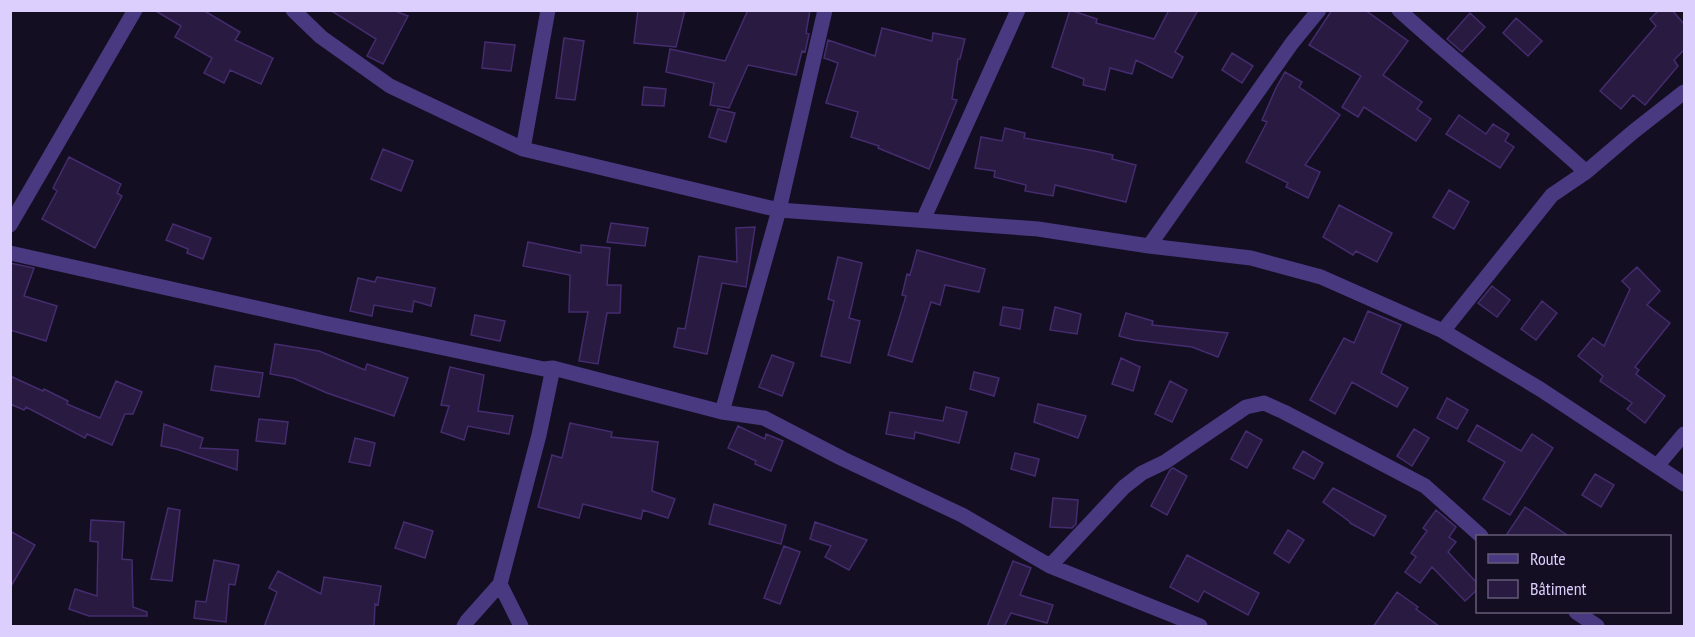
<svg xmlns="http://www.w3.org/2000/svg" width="1695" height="637" viewBox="0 0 1695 637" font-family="'PT Sans Narrow',sans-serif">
<rect width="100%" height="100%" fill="#140e22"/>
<path fill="#291a42" stroke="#442c6e" stroke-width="1.5" d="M154,10H203L240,32L235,40L273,58L261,84L230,70L224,83L204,73L212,58L175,37L181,26Z
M330,10H393L408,16L383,64L367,56L376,39Z
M638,10H685L676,47L634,43Z
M748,10H810L806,33L809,34L805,52L802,51L796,75L748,65L729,108L710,105L714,83L666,72L670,49L725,61Z
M1070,10L1097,19L1096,23L1154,39L1169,10H1198L1175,52L1183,57L1172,78L1136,60L1132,74L1110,68L1105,90L1083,85L1084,79L1052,67Z
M1332,10H1365L1408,41L1383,75L1422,102L1417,109L1431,119L1416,141L1364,107L1358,117L1342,107L1361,76L1309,45Z
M1659,10H1672L1684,24V50L1674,60L1678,66L1645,105L1633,95L1621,109L1600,91L1656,26L1650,19Z
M1470,13L1485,27L1462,52L1447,39Z
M1516,18L1542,41L1528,56L1503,33Z
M882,28L932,41L933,33L965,39L960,59H958L952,99L957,100L929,169L878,148L879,146L851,137L858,112L826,103L838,63L824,58L828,40L875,56Z
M564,38L584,41L575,100L556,98Z
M485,42L515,45L511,71L482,68Z
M1232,53L1253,66L1242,83L1222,70Z
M1285,72L1302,82L1299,87L1340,115L1305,165L1320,172L1308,198L1286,187L1288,183L1246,162L1267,122L1262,120L1276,88Z
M644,87L666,89L664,106L642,105Z
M718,109L735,113L726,142L709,137Z
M1459,115L1486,134L1493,124L1509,134L1505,141L1514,147L1500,168L1446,134Z
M1005,128L1025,133L1024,138L1095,151L1113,155L1112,159L1136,165L1126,202L1055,185L1053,196L1025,191L1026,185L994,177L995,171L975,168L981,137L1002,141Z
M383,149L413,161L401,191L371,179Z
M69,157L121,184L117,193L122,196L95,248L42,219L57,191L53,188Z
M1449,190L1469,202L1454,229L1433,217Z
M1339,205L1392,233L1377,262L1356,251L1353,255L1323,237Z
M611,223L648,228L645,246L607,242Z
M173,224L211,238L203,259L187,253L188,249L166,240Z
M755,227L746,287L722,283L707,354L674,347L678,328L685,329L699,256L737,262L736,228Z
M528,242L581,253V245L610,248L607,285H621L620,313H607L598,364L579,361L588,312H569L570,275L523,266Z
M917,250L985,269L979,292L945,285L940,305L931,302L912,362L888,355L906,296L902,295L907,274L910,275Z
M838,257L862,263L849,318L860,321L850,363L821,356L834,301L828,299Z
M10,263L34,268L24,296L57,306L46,341L10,330Z
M1637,267L1660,291L1647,305L1670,323L1635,367L1639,370L1636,374L1665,396L1645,423L1627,409L1632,403L1600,381L1603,376L1578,356L1593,338L1604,346L1630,289L1622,281Z
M377,277L435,288L431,306L414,301L412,312L374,305L372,316L350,311L358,278L375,282Z
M1492,286L1510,300L1497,317L1478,303Z
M1542,301L1557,313L1536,340L1521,329Z
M1003,307L1023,310L1020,329L1000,325Z
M1055,307L1081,314L1077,334L1050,330Z
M1368,311L1401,325L1381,373L1408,388L1397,407L1352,382L1335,414L1310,400L1344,338L1354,343Z
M1126,313L1153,321L1152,325L1228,333L1218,357L1192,347L1134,340L1119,336Z
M475,315L505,321L500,341L471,335Z
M275,344L319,351L365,370L367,364L408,378L394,416L327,393L293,378L270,374Z
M772,355L794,363L782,396L759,387Z
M1121,358L1140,367L1133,391L1112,384Z
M215,366L263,373L259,397L211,390Z
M450,367L484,375L478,411L513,416L509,434L468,426L464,440L441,432L449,406L441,405Z
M974,372L999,378L994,396L970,389Z
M10,376L43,391L44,389L68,401L67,404L100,418L116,381L142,392L133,414H125L112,445L87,434L85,438L26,407L24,410L10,404Z
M1170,381L1187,390L1172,422L1155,414Z
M1447,398L1468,410L1457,429L1437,418Z
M1038,404L1086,416L1078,438L1034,422Z
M946,407L967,412L959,443L915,432L914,439L886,434L890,412L943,421Z
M259,419L288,422L285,444L256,441Z
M570,423L612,432L611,437L658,442L652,491L675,499L668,518L643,510L641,519L583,504L579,518L538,507L552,455L562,458Z
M164,424L203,438L200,448L238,450L237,470L176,449L161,446Z
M1477,425L1521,451L1532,434L1553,448L1510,515L1483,499L1505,462L1468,441Z
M738,426L765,439L766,434L783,441L771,471L755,464L756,461L728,448Z
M1414,429L1429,438L1412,466L1397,456Z
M1246,431L1262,440L1247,468L1231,459Z
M355,438L375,443L370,466L349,462Z
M1303,451L1323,463L1314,479L1293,468Z
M1015,453L1039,459L1035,476L1011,469Z
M1173,468L1187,476L1167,515L1151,506L1170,470Z
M1595,474L1614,485L1601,507L1582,495Z
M1333,488L1386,516L1374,536L1350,523V522L1323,502Z
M1053,498L1078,500L1076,524L1072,528L1050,527Z
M714,504L786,525L781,544L709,524Z
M1525,507L1570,537H1505Z
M168,508L180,510L172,581L151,579Z
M1436,510L1456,527L1449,537L1456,542L1448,552L1478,584V589L1465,601L1432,567L1420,583L1405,572L1416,557L1411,553L1427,531L1423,528Z
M91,520L124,522L122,559L132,560L133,607L147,612V616H89L69,609L75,589L97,596L98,542L90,541Z
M404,522L433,531L425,558L395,548Z
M815,522L867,540L849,570L825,557L831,546L810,539Z
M1288,530L1304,540L1289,563L1274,553Z
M10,531L35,545L10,588Z
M784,546L800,552L780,604L764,598Z
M1187,555L1259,593L1248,615L1204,591L1198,602L1170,587Z
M214,560L239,565L235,585L229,584L226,622L194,618L196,601L206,602Z
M1013,561L1031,568L1020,595L1053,605L1047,623L1011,613L1004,627H987Z
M278,571L321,594L324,577L381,586L378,605L375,604L374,627H264L277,592L269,588Z
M1397,592L1418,607L1416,609L1440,627H1373Z"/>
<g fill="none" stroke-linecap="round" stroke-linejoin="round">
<path stroke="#483980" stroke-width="15" d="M293,10L321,37L390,86L523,149L779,210L1038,229L1149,246L1251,258L1321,277L1443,331L1540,389L1684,484
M1399,10C1460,66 1525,116 1586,172
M523,149L548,10
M923,220L1018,10
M10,225L135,10
M1149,246L1292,43L1319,10
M10,253L324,323L544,369L553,368L722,412L764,418L843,459L962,515L1050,566L1200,626
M1443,331L1552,195L1586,172L1633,132L1684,92
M722,412L779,210L825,10
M1657,466L1684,434
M1050,566L1124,487L1142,473L1165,462L1246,407L1264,403L1284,412L1425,486L1481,536
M500,584L521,626
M1576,612L1597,626
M464,626L467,621L500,584L539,435L553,368"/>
</g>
<rect width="1695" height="637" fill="none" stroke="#dccffe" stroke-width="24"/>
<rect x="1476" y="535" width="195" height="78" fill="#140e22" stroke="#645b7a" stroke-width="1.5"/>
<rect x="1488" y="554" width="30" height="9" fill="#483980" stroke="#645b7a" stroke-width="1.5"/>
<text x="1530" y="565" font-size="18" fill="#dccffe">Route</text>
<rect x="1488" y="580" width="30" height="18" fill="#291a42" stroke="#645b7a" stroke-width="1.5"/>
<text x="1530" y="595" font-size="18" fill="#dccffe">Bâtiment</text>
</svg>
